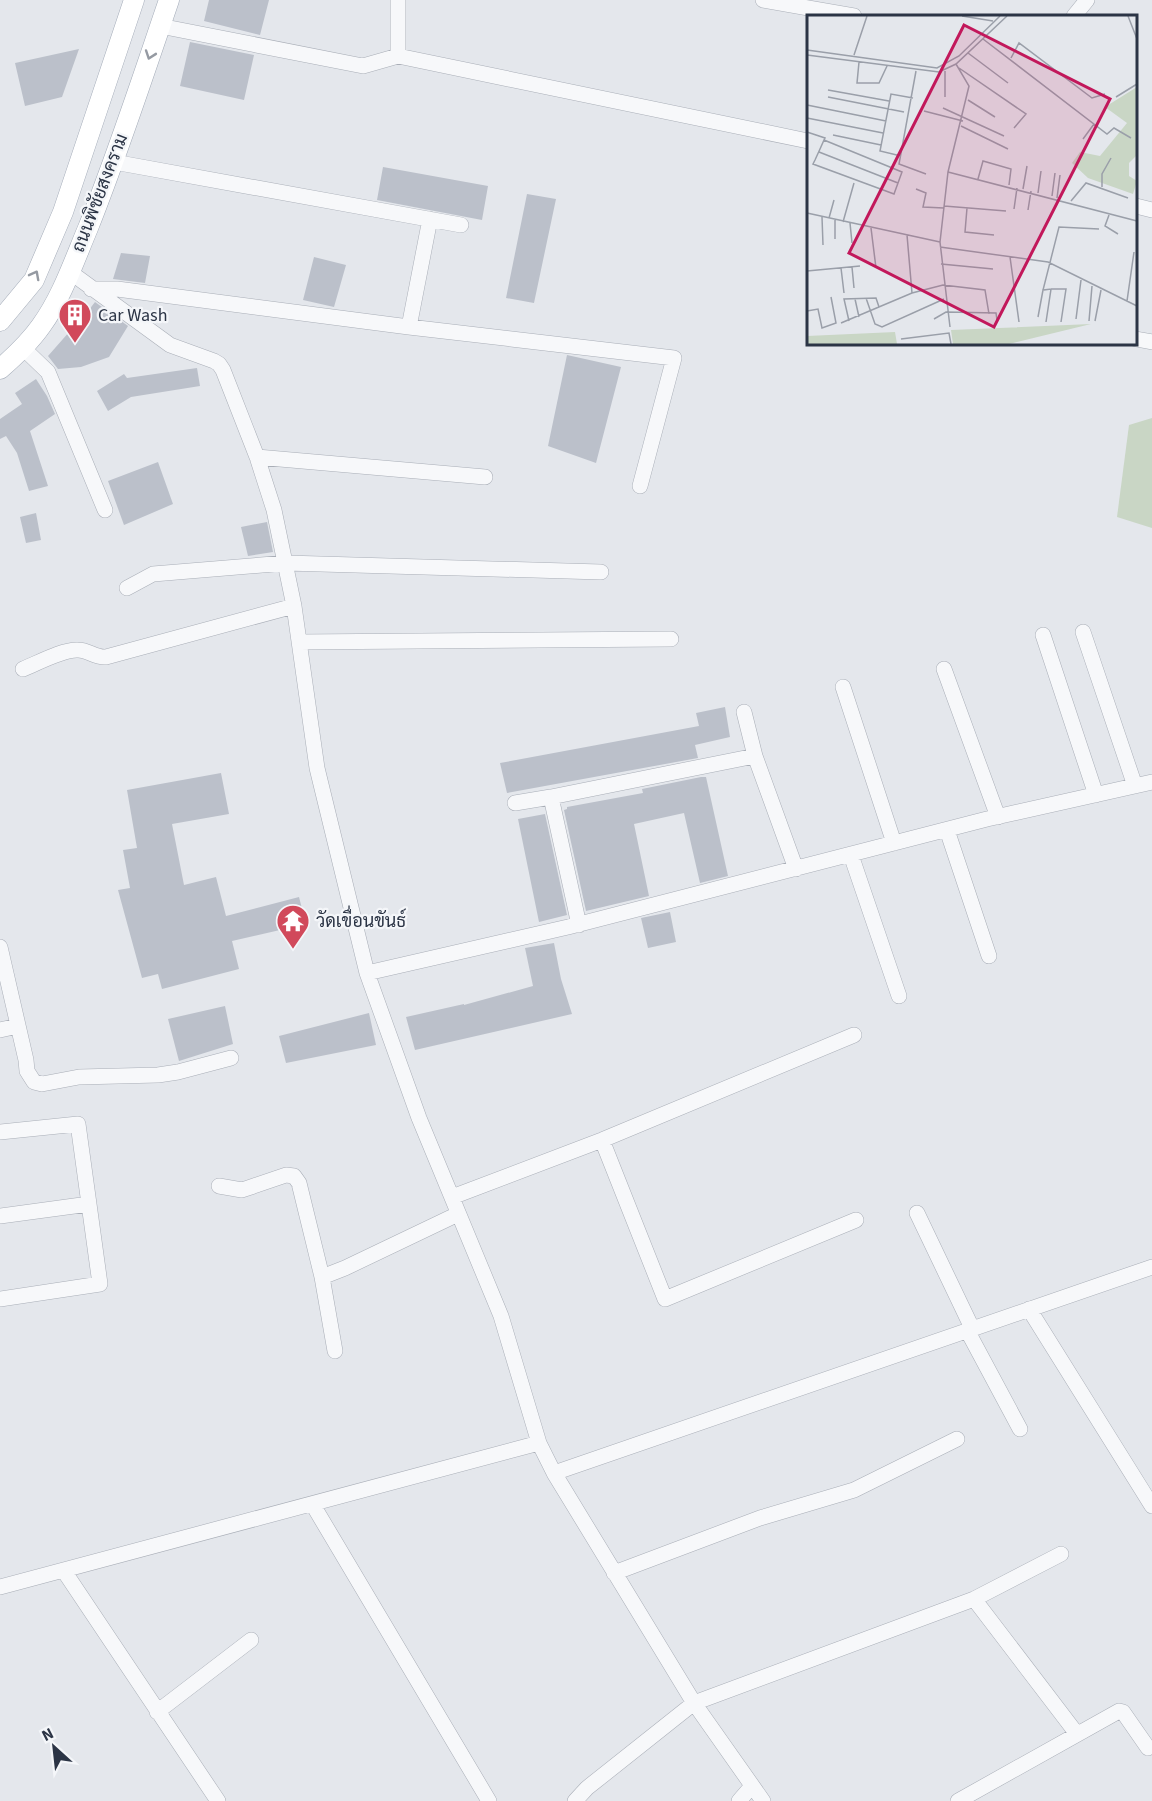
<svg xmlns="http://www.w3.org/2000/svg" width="1152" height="1801" viewBox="0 0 1152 1801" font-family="'Source Sans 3',Sarabun,sans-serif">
<rect width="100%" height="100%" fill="#e4e7ec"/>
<path fill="#c9d6c5" d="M1152,418V528L1117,517L1129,425Z"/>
<path fill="#bbc0ca" d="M209,0H269L260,35L204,21Z
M190,42L254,55L244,100L180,86Z
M79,49L62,97L25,106L15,63Z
M383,167L488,186L482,220L377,200Z
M527,194L556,199L534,303L506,298Z
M121,253L150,256L145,283L113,279Z
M314,257L346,265L334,307L303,300Z
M95,302L128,326L109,357L81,367L58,369L48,356L70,331L72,332Z
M567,355L621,367L596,463L548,446Z
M197,368L200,386L131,397L108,411L97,391L124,374L127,378Z
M36,379L47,396L55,414L30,431L48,486L29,491L17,453L6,436L0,439V419L22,404L15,393Z
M158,462L173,504L124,525L108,481Z
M36,513L41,540L26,543L20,517Z
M267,522L273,552L248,556L241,527Z
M725,707L730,737L695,745L698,758L507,793L500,763L699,726L696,713Z
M221,773L229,814L172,824L184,885L216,877L226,916L299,897L306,924L232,941L239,969L162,989L158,974L142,978L118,890L130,888L123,850L137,848L127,790Z
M701,777H706L728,876L700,883L684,813L634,824L649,896L586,911L564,810L567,809V807L643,793L642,789Z
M545,814L567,915L539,922L518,819Z
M670,912L676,942L648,948L641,918Z
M554,943L561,979L572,1014L415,1050L406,1017L464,1004V1005L533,986L525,948Z
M225,1006L233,1044L179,1061L168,1019Z
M369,1013L376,1045L286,1063L279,1036Z"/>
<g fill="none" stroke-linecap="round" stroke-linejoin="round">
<g stroke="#a9aeb7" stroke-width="16">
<path id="minor" d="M763,0L854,16
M1074,16L1087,0
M160,26L363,66L398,56L808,141
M398,56V0
M114,162L461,225
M1136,206L1152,210
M70,272L170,345L214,361L219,364L223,370L257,457L274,510L294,606L317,768L367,973L419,1118L501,1316L539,1443L554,1473L694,1703L763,1801
M91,289H117L409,327L674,358L640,486
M409,327L430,219
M1136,339L1152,342
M23,348L48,372L105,510
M257,457L485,477
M127,588L153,574L286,563L601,572
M1083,632L1135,786
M1043,635L1096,795
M299,642L671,639
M23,669C38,663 63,649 78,650C89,650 95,658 106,657L294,606
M944,669L998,817
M843,687L894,843
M744,712L755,756
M515,803L551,797
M947,830L989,956
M851,855L899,996
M579,925L551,797L755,756L796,869
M0,947L26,1060L27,1071L34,1082L42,1084L79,1077L158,1075L178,1072L231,1058
M367,973L568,927L987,819L1152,782
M0,1030L18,1026
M0,1132L78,1124L100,1284L0,1299
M602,1140L665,1299L856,1220
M219,1186L242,1190L286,1175L294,1176L299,1183L322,1277L345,1268L458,1214
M452,1197L602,1140L854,1035
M917,1213L972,1328
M0,1216L89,1204
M322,1277L335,1351
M1029,1309L1152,1506
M967,1330L1020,1429
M554,1473L1152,1267
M313,1505L489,1801
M64,1571L218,1801
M614,1573L760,1518L854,1490L957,1439
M0,1587L539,1443
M974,1599L1061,1554
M157,1712L251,1640
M575,1801L587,1788L694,1703L974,1599L1077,1734
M739,1801L752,1786
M958,1801L1119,1711L1123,1712L1148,1748"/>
</g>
<g stroke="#a3abb8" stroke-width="21">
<path id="major" d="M0,321L34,280L63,212L134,0
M0,369C15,356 29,343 41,326C62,297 74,261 88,228C118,153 143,76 169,0"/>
</g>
<use href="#minor" stroke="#f7f8fa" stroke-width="15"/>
<use href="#major" stroke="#fff" stroke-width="20"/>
</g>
<defs><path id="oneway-chevron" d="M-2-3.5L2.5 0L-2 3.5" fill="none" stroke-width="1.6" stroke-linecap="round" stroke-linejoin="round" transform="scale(1.5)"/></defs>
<g stroke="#959aa2">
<use href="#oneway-chevron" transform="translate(150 55) rotate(109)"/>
<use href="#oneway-chevron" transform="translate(35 275) rotate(-62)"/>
</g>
<defs>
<g id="building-pin" transform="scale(1.725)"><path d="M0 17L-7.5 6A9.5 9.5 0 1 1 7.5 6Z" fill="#d1495b" stroke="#f4f6f9"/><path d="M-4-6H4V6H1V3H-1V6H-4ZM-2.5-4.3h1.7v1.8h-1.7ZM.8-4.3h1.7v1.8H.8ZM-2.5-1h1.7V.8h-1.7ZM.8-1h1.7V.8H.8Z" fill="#fff"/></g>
<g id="temple-pin" transform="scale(1.725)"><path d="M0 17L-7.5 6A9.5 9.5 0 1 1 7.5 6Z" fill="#d1495b" stroke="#f4f6f9"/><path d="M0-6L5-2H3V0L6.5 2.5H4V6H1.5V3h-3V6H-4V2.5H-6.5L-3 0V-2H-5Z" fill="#fff"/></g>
</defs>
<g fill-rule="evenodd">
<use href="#building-pin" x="75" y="315"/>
<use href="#temple-pin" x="293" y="921"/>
</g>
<g text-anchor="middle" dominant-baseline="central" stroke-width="4.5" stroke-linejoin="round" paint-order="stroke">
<g font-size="18" fill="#2b3445" stroke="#f4f6f9">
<text transform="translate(100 193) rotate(-69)">ถนนพิชัยสงคราม</text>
</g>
<g font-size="18" fill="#2b3445" stroke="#f4f6f9" text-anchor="start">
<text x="98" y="315">Car Wash</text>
<text x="316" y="921">วัดเขื่อนขันธ์</text>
</g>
</g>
<g transform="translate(807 15)">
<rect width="330" height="330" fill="#e4e7ec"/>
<path d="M330,72V140L322,148V161L330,166L326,179L281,163L265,148L273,137L293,141L320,108L298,92ZM284,309L202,329H146L144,315ZM88,317L90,329H0V321Z" fill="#c9d6c5"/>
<path fill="none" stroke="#9a9fa9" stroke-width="1.5" d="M155,1L186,6M321,1L330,24M176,24L300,119L307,113L324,123M0,35L130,53L152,41L193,1M161,38L201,68M0,40L132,57L149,49L200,1M47,40L60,1M204,43L212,28L285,83L298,79M52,47L50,68H72L80,51M152,53L219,99L207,113M109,56L92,149L119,159M21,75L82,86M21,82L97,97M138,82V56M309,82L330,69M161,85L188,102M0,90L79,106M136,93L197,121M117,96L156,106M0,103L76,118M154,111L201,134M0,117L18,123L17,125L13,134L8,145L6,149L87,179L95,157L17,125M26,120L74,130M276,124L287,109M12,137L91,168M94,141L73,136L84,79L106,83M141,157L330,206M171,164L176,146L204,154L202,170M295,172V159L304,143M109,174L119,178L116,192L137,193M216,174L220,151M231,178L234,156M245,181L248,158M250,183L253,160M264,186L279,168L321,183M137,191L199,196M160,193L158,217L187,220M207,194L210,173M221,195L224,176M0,198L133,227M302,200L298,211L311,219M15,202L16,230M22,203L27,185M28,205V224M36,207L47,168M43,208L45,228M64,213L69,253M100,220L105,278M133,232L241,247L330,291M203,242L212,307M134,249L186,254M45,252L47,273M34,253L37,278M0,256L53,251M244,274H259L254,307M59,283L68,309L75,312L137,284M48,284L52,302M320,286L327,237M0,296L11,294L15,313L29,308L24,282M231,302L236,275M127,304L139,297L189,298L190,305M269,304L274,265M42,306L37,284L69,283L72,292M282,306L285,271M288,306L294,275M239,307L244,274L236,275L252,212L292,214M34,308L105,278L136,270L178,275L182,299M143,312L133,227L141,157L162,71L149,49M94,324L142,318L144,329"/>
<path fill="#c2185b" fill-opacity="0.15" stroke="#c2185b" stroke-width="3" d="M157,10L303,84L187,312L42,238Z"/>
<rect width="330" height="330" fill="none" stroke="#2b3445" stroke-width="3"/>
</g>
<g transform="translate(54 1747) rotate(333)" stroke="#f4f6f9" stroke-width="4.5" paint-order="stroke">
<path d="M0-4.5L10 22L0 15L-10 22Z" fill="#2b3445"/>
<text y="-9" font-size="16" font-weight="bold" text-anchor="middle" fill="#2b3445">N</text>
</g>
</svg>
